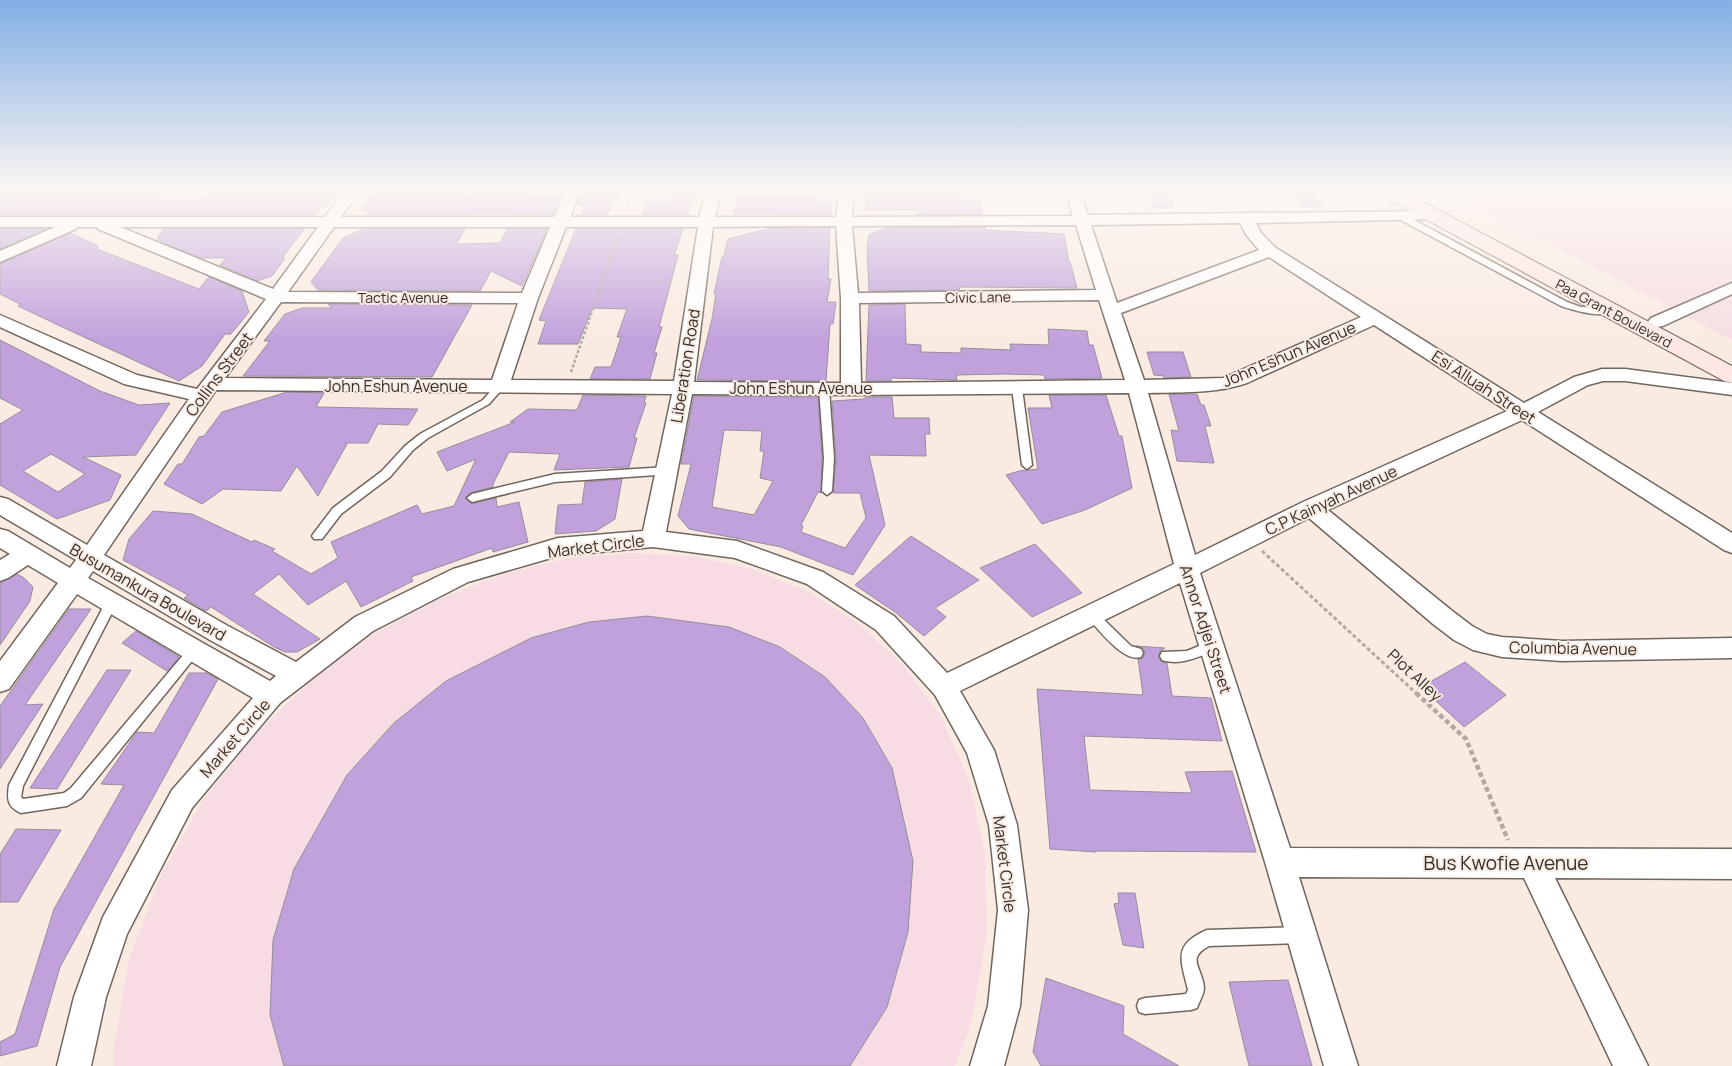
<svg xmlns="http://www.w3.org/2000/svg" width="1732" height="1066" viewBox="0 0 1732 1066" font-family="Manrope,sans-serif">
<rect width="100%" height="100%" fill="#f9ebe2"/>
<path fill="#f7dde3" d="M1449,192H1732V340Z
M631,553L693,556L752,569L807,591L858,623L903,665L941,717L969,780L985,853L987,935L971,1025L955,1066H113V1050L129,959L161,875L204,799L256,733L314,678L375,633L439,599L504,574L568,558Z"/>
<path fill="#c1a1dc" stroke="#958e9b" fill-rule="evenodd" d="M8,192H167L159,200L205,199L211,192L336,193L324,208H320L314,215H0V195Z
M372,192H462L460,194L531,192L529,195L561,196L553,215L474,213L473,215H369L361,207Z
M582,192H619L607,215H582L585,207L577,204Z
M866,192L964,193V201H980L982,215H916L927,210H866Z
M1149,192H1170L1173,208L1153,207Z
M1293,192H1313L1322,207H1301Z
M672,193H694L688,215H643L647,202H669Z
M739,194L816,196L815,203H832L831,215H816L815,208L814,215L733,213Z
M985,227V230L1064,234L1069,262H1070L1077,288L960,287L959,290L869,291L867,247L869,235L886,228Z
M771,228H830L828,279H831L827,302H836L833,324H830L826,381L697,380L712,319L716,294H714L722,257H724L728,239Z
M0,229H46L0,249Z
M164,229H304L282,258H285L272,276L257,281L220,265L226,258H200L164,243L157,238Z
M364,229H465L456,244L500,243L507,229H547L522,286L491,271L480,291L318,290L311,282L343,238Z
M576,229H683L674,255H678L659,327H662L654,353H657L650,379H590L595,367H611L621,337H617L627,309L592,308L578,344H538L546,321L539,320Z
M70,233L98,246L97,249L199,289L209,277L242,291L249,312L231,334H225L202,366L179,381L58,325L18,306L20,304L0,294V264Z
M328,304L472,305L432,377L243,376L270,341H264L285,314L302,308H332Z
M905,304L906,344L921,345V352L961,353V348L1011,350L1010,344L1049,345L1048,329L1087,331L1089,345H1093L1102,378L1045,379L1044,375L1003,374L956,375L957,380L891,378V381H866L869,305Z
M0,340L100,391L139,405L170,403L136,455L83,457L121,475L110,500L57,519L0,485V424L23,410L0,398ZM51,454L58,458L85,474L58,492L23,471Z
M1147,352H1183L1191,377L1164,378V376L1154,375Z
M287,392L324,393L316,407L418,409L408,425L378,424L368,443H345L347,444L318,496L297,466L281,491L223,489L202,504L164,484L178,464H182L199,437L204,436L222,412Z
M1169,394H1197L1201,405H1204L1211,426H1205L1214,463L1177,461L1171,430L1179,431Z
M583,395L646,396L644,403H646L634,438H637L629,467L554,470L560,454L509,452L493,484V487L472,492L465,498L472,504L496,498L497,507L519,502L528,542L493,552L492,548L411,577L413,581L361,607L346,581L308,605L279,574L253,594L320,639L297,652H285L274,647L211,607L206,611L184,598L188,595L123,560L129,539L153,511L192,514L252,542L254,540L275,549L272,551L311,574L338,558L331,542L417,505L422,514L454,506L476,459L447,471L437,452L515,422H510L528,409L577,410Z
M1049,395H1106L1119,436H1122L1132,488L1085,510L1042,524L1006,475L1019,471L1038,469L1028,408H1052Z
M694,396L818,397L822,458L821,493L818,492L801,525L803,526L801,532L845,548L866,518L860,493H833L836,458L832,401L864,399L866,397H892L894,418H929L930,434H925L926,456L869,455L885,525L853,575L781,547L689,529L678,516L691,464H681ZM724,430L762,431L760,451H764L760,478L773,481L754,515L712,507Z
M622,479L615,519L596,531L555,534L558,505L582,504L585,482Z
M911,536L979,580L935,608L946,617L924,636L895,612L855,585Z
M1035,544L1082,593L1032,617L980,568Z
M17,574L24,578L33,587L30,601L0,645V583Z
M69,609H91L25,705L43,704L0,769V706Z
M647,616L729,627L780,647L825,677L863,718L892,768L913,861L908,932L887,1007L850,1066H284L270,1015L273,940L294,869L347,775L394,723L446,681L531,638L589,622Z
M136,631L179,657L169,669L167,671L122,643Z
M1136,646L1165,648L1160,651L1158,657L1162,662L1167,663L1172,696L1211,698L1222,741L1084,736L1090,790L1192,793L1185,772L1232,771L1256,852L1096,851V852L1050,849L1037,689L1143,695L1138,659L1143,658L1145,652L1142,647Z
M1465,662L1506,695L1464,727L1421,687Z
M107,670H131L57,789L30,788Z
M189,673H207L218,679L60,967L37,1046L0,1056V1042L15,1034L54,909L124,785L101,784L137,732L154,733Z
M16,829L61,830L18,902H0V854Z
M1118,893H1135L1144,948L1123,945L1114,904L1119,903Z
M1046,978L1124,1006L1123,1034L1179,1066H1041L1033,1052Z
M1288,980L1312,1066H1249L1229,982Z"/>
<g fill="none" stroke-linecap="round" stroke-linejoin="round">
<g stroke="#71665e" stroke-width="3">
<path id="lane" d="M1397,214H1403L1567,302L1581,307L1608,308L1612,311C1602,319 1573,310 1561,306L1397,218Z
M499,384L504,387L489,404L428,438L413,450L390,477L341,514L322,539H314L312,536L314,533L333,508L382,471L405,446L420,434L483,400L496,385Z
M824,385L829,388L834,458L832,491L827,495L822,491L824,458L819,388Z
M1017,385L1022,388L1032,465L1027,469L1022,465L1012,388Z
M667,467L671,468L672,471L671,474L555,482L472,502L467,498L472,494L555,474Z
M111,598L115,600L117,603L23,786L21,797L23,799L64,793L71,788L190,647L194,646L198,647L200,651L81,798L67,806L21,813C7,807 7,799 9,785L107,600Z
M1092,610L1096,612L1131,646L1141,649L1143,653L1141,657C1124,663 1099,630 1088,618L1086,615L1088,612Z
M1211,641L1215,642L1217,646L1215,650C1198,657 1181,666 1162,660L1160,656L1162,652L1187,651Z
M1301,927L1307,929L1309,935L1307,941L1301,943L1209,946C1185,959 1203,968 1204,988C1204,994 1199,1002 1197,1008L1191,1010L1145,1014L1139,1012L1137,1006L1139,1000L1145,998L1186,994L1188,990C1181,960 1172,945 1207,930Z"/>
</g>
<g stroke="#71665e" stroke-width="3">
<path id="street" d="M343,192H359L341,217H554L565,192H580L570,217H699L706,192H721L715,217H836L839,192H854L852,217L1073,216L1066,192H1080L1088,215L1434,211L1440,213L1442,216L1440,219L1256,223L1261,233L1276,248L1524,403L1574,377L1602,369H1625L1732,383V395L1625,381H1603L1588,385L1538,412L1732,533V553L1724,550L1522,420L1328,510L1451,610L1472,626L1487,634L1502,637L1562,641L1732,638V658L1562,661L1502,657L1473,650L1454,640L1433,624L1309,518L1200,573L1290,848L1732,849V879L1555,878L1648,1066H1613L1524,878L1299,877L1358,1066H1324L1265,862L1180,583L960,691L994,750L1017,825L1028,910L1020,1006L1004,1066H970L988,1006L998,910L989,825L967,753L935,695L876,630L807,584L735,558L653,547L558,556L468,582L373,631L280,703L192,808L127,934L106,997L91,1066H57L74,997L103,917L172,790L253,698L77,594L9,689L0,692V661L58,583L28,565L8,578L0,581V560L10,554L0,548V529L8,531L70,568L76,560L0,515V497L8,499L87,545L189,399L124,384L0,327V315L137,375L197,389L266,299L98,229L97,227H77L76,229L0,262V251L55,227H0V217H325ZM1240,223L1247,236L1259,250L1117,303L1091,225ZM1076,225L1096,290L858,293L852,226ZM836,226L841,298V383L694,382L713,227ZM120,227H318L273,289ZM334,227H550L522,293L288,292ZM566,227H698L674,381L511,380L538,298ZM1269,257L1361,317L1223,378L1144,380L1121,313ZM1099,300L1125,380L861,383L859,303ZM281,302L518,303L492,380L225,378ZM1374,325L1507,411L1303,502L1195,555L1148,393C1182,392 1214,394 1247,383ZM216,390L672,394L643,531L558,538L453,569L355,617L296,662L228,626L104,555ZM1129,393L1174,564L947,673L894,616L823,572L737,541L666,532L692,394L851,395ZM93,571L210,640L276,676L270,681L88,578Z
M1732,283V294L1663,326L1657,327L1651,326L1648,322L1651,318Z"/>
</g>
<g stroke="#71665e" stroke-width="2">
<path id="secondary" d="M1381,192H1404L1732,366V383L1724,381L1383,196Z"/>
</g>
<path stroke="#b4a9a2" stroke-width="2.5" stroke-dasharray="3 2" stroke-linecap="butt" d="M627,209L633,192
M571,372L618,237"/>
<path stroke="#b4a9a2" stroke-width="3" stroke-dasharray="4 2.5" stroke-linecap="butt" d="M1262,551L1417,694"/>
<path stroke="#b4a9a2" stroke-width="4.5" stroke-dasharray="5 3" stroke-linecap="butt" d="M1416,693L1466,739L1508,840"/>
<use href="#lane" fill="#fff" fill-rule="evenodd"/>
<use href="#street" fill="#fff" fill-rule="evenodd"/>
<use href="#secondary" fill="#fee7e4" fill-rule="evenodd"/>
</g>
<linearGradient id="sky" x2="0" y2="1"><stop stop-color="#82afe5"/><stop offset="0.56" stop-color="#fcf6f2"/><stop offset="1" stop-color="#fcf6f2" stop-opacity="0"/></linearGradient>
<rect width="1732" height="341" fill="url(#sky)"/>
<g text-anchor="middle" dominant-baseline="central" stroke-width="4" stroke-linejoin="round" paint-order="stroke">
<g font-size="14" fill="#342f2c" stroke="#f9ebe2">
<text x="403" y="297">Tactic Avenue</text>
<text transform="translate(978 297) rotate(-1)">Civic Lane</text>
<text transform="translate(1614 313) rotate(28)">Paa Grant Boulevard</text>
</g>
<g font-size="16" fill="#342f2c" stroke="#f9ebe2">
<text transform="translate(1289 354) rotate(-23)">John Eshun Avenue</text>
<text transform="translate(685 366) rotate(-81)">Liberation Road</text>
<text transform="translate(219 374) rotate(-53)">Collins Street</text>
<text x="396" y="386">John Eshun Avenue</text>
<text transform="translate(1484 387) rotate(33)">Esi Alluah Street</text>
<text x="801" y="388">John Eshun Avenue</text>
<text transform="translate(1331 500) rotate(-25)">C.P Kainyah Avenue</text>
<text transform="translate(596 546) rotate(-7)">Market Circle</text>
<text transform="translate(148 592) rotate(30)">Busumankura Boulevard</text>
<text transform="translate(1206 629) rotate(72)">Annor Adjei Street</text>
<text transform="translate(1573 648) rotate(1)">Columbia Avenue</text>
<text transform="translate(1415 675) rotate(43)">Plot Alley</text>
<text transform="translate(235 738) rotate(-49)">Market Circle</text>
<text transform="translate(1005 864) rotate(83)">Market Circle</text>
</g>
<g font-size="19" fill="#342f2c" stroke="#f9ebe2">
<text x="1506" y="863">Bus Kwofie Avenue</text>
</g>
</g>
</svg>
